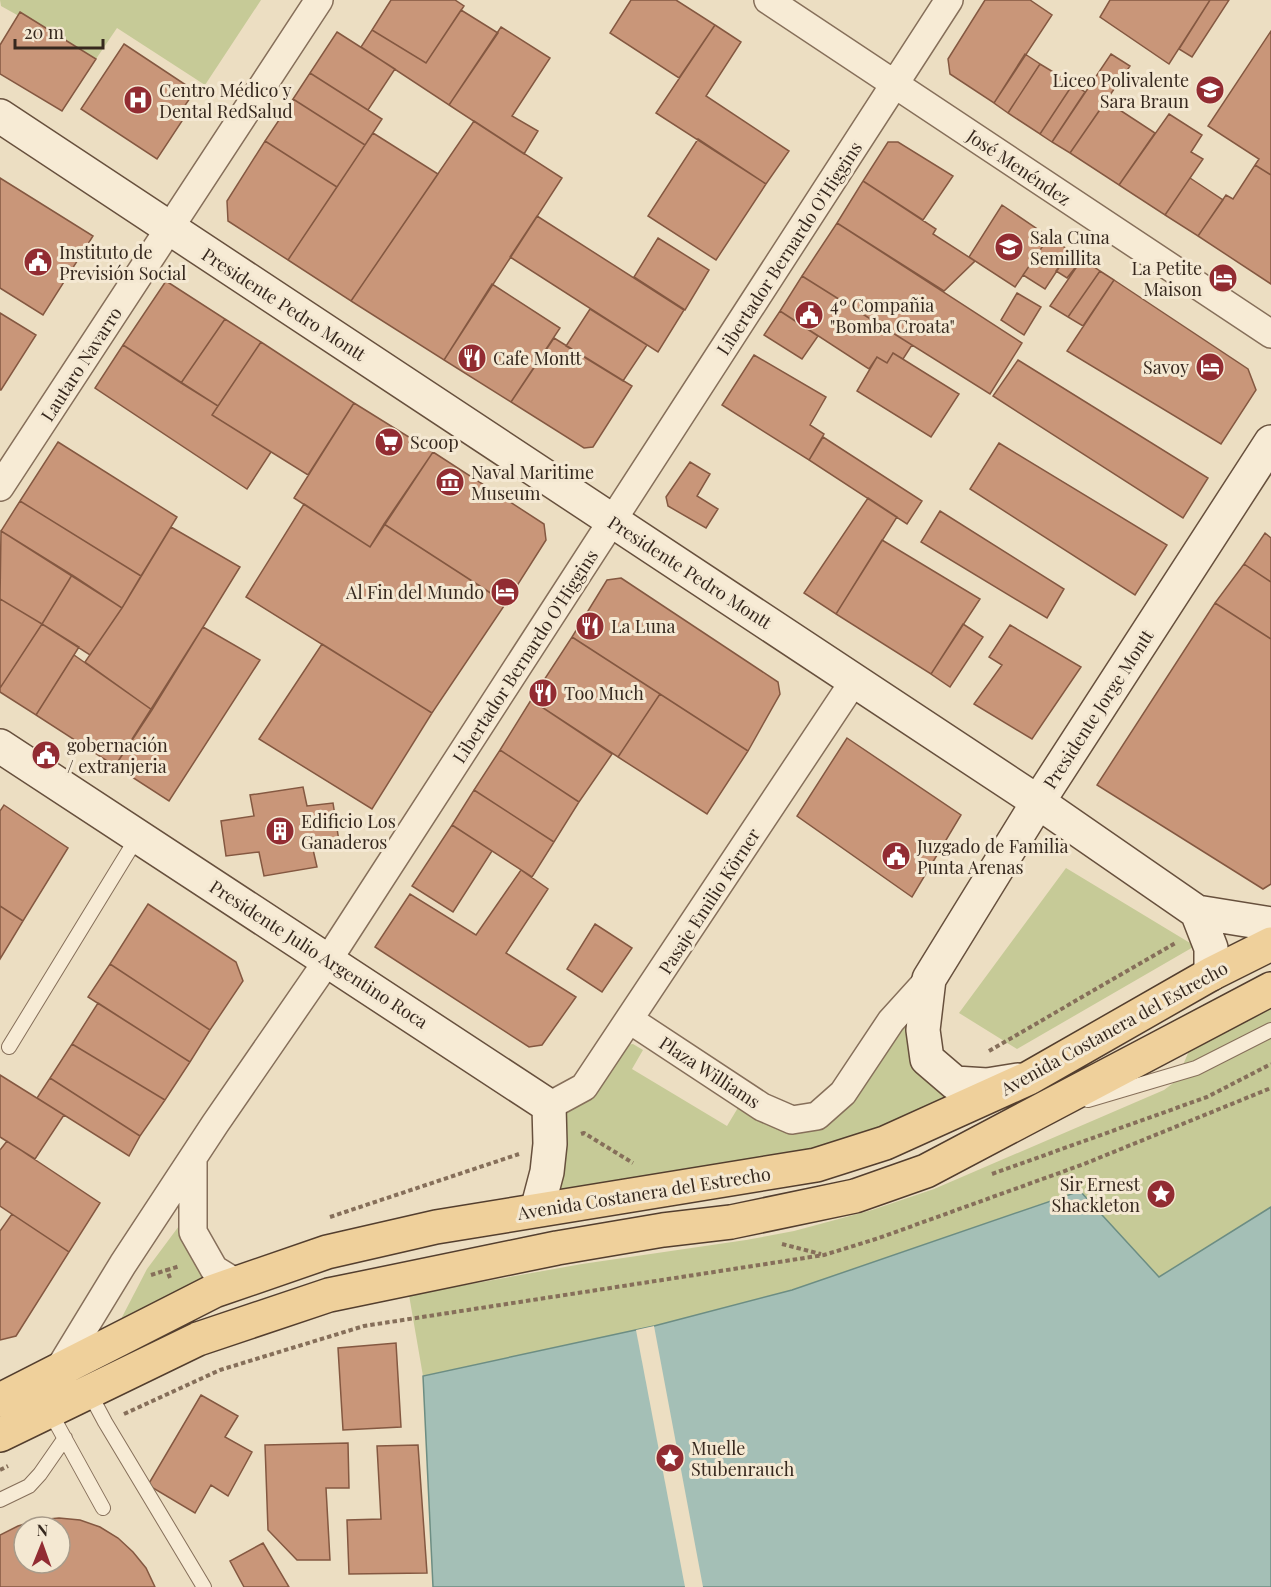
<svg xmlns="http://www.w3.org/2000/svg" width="1271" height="1587" viewBox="0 0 1271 1587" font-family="'Playfair Display',serif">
<rect width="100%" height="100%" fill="#ecdec2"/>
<path fill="#c6ca97" d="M0,0H261L205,85L117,28L96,59L1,6Z
M1066,868L1195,946L1017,1049L959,1013Z
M913,1005L970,1096L890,1126L790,1155L562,1193L558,1189C569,1159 566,1142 557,1112L625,1045L633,1044L643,1050L632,1069L727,1126L739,1106L790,1128Z
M1271,1006V1212L1159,1278L1080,1191L792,1290L654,1326L423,1376L409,1295L582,1264L746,1240L794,1231L872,1210L934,1189L1164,1090L1176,1081L1189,1051Z
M179,1226L193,1258L207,1280L120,1321L147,1269Z"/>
<path fill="#a4bfb6" stroke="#6c8d83" stroke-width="1.5" d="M1080,1191L1159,1277L1271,1207V1587H433L423,1376L654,1326L792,1290Z"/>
<path fill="#ecdec2" d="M654,1326L703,1587H685L636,1330Z"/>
<path fill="#c99679" stroke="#845841" stroke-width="1.5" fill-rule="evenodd" d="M391,0H455L464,6L426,63L372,30Z
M631,0H676L715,25L679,78L610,33Z
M985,0H1030L1052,15L994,103L950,74L948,59Z
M1110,0H1210L1169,64L1100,17Z
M1210,0H1229L1192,57L1179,49Z
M461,10L498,33L449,105L361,47L372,30L426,63Z
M20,12L96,59L62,111L0,74V45Z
M715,25L741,42L706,96L789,151L766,184L656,113Z
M501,27L550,58L512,116L538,131L524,154L449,105Z
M1271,31V175L1255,165L1259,159L1208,126Z
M337,32L395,69L368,110L310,73Z
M124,44L195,91L179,114L184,118L157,159L81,109Z
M1025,54L1040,64L1008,113L994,103Z
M1111,54L1130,66L1070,153L1052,142Z
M1040,64L1073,84L1040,134L1008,113Z
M310,73L382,119L365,145L293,99Z
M1073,84L1085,92L1052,142L1040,134Z
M293,99L365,145L337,187L265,141Z
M1106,101L1155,133L1119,185L1070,153Z
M1169,114L1202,135L1191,152L1203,159L1165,215L1119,185Z
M474,121L562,178L444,360L351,301Z
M373,133L438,174L351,301L288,260Z
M698,139L766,184L716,260L648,216Z
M265,141L337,187L288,260L228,221L227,201Z
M888,142H898L953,176L923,220L863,181Z
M1255,165L1271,175V284L1198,236L1226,195L1233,199Z
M0,178L93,236L43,315L0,288Z
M1190,178L1223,200L1198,236L1165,215Z
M863,181L936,229L933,234L975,261L944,291L837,223Z
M1002,205L1049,237L1015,287L969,257Z
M537,216L684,310L658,352L510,257Z
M837,223L1022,343L990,394L802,276Z
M1049,237L1070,251L1045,289L1023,275Z
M658,238L709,270L685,310L634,277Z
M1070,251L1082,259L1067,278L1056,271Z
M1082,259L1100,271L1068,317L1050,306Z
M1100,271L1114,280L1083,326L1068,317Z
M802,276L912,345L903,359L893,353L887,363L877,357L869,369L780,311Z
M1114,280L1248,369L1256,390L1221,444L1067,351Z
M166,281L225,319L181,383L123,345Z
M492,284L560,328L511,402L444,360Z
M1017,293L1041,307L1024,335L1001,320Z
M590,309L647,345L623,381L566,346Z
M780,311L818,336L802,359L764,335Z
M0,313L36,335L1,390H0Z
M225,319L261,342L218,406L181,383Z
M554,338L632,386L593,447L584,448L511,402Z
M261,342L354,403L308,475L212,415Z
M123,345L218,406L212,415L271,452L247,489L95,388Z
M893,353L959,394L931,437L857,391L877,357L887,363Z
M754,355L826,397L810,425L824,434L809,460L722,405Z
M1018,360L1208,478L1183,518L993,396Z
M354,403L433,452L370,547L294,498Z
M823,437L922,501L907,524L809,460Z
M58,442L177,517L141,576L20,501Z
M999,443L1167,545L1135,595L970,489Z
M433,452L544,524L546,540L506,603L384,524Z
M690,462L710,474L697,496L718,509L706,528L668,506L666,497Z
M868,498L897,517L836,614L804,593Z
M20,501L141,576L122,608L1,531Z
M304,504L370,547L384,524L506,603L432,713L246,597Z
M940,511L1064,589L1047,618L921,542Z
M171,527L240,567L152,710L85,662L122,608Z
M1,531L72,575L42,624L0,599Z
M1265,533L1271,538V582L1244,564Z
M882,540L980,599L931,674L836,614Z
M1244,564L1271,582V639L1215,603Z
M72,575L122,608L90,655L42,624Z
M621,578L778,682L780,694L748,751L572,637L607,580Z
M0,599L42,624L0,688Z
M1215,603L1271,639V884L1263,889L1097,785Z
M42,624L79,647L36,715L0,692V688Z
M963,624L983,637L950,687L931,674Z
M1010,625L1081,667L1032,739L974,704L1002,665L989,657Z
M203,627L260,660L169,801L115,766Z
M572,637L660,694L618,757L531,700Z
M322,644L432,713L372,809L259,739Z
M74,655L152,710L115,766L36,715Z
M660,694L748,751L707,814L618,757Z
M531,700L612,754L579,802L500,750Z
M847,738L961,815L912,897L797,816Z
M500,750L579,802L554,842L474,790Z
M303,787L307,806L333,803L339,841L312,845L317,867L264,876L259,852L226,856L221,821L254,816L250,795Z
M474,790L554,842L532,877L452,825Z
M4,805L68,848L23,921L0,906V811Z
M452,825L492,851L453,912L412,886Z
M521,870L548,889L506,953L576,997L542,1045L529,1047L375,947L410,894L476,935Z
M148,904L236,962L243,981L210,1030L110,964Z
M0,906L23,921L0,959Z
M595,924L632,948L602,992L567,969Z
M110,964L210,1030L190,1062L88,997Z
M98,1003L190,1062L165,1100L72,1044Z
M72,1044L165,1100L140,1136L50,1078Z
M0,1075L64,1115L35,1159L0,1137Z
M50,1078L140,1136L129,1156L37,1098Z
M7,1141L100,1203L69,1252L0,1206V1150Z
M12,1214L69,1252L16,1336L0,1340V1231Z
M396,1343L401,1427L343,1430L338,1348Z
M201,1395L238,1416L225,1437L252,1452L228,1496L211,1485L195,1513L148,1485Z
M348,1443L349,1488H326L330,1560H297L268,1530L265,1445Z
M418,1445L427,1573L349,1574L347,1520L381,1519L377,1446Z
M59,1518L80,1520L100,1527L118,1538L133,1552L146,1568L155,1587H0V1535L18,1526L38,1520ZM24,1527H60V1563H24Z
M263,1543L289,1587H244L230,1561Z"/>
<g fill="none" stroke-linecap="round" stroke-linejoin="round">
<g stroke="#866f5a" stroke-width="16">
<path id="lane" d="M9,1047L138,836
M1088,1100L1196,1068L1271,1030
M89,1392L105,1422L204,1587
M49,1410L103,1508
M0,1500L29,1486L40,1474L65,1438"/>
</g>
<g stroke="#866f5a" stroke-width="30">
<path id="street" d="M768,0L1271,334
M0,487L319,0
M630,1020L762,1107L792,1120L817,1116L843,1093L891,1021L929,979
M549,1106L584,1087L854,681
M193,1158V1232L214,1269L235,1282
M59,1369L123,1264L215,1124L328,960L949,0"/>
</g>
<g stroke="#67503d" stroke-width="36">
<path id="secondary" d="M0,116L1038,802L1197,912L1271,924
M0,746L549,1106L550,1144L547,1172L537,1210
M1197,912L1211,948V974
M1018,1080L987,1085L955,1083L927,1059L923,1030L929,979L1038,802L1271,442"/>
</g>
<g stroke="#533e2e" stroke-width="36">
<path id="primary" d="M0,1400L214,1291L327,1252L436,1227L816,1165L885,1143L1029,1078L1211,974L1271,944
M0,1435L198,1339L329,1295L557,1248L663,1230L731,1222L855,1196L926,1171L1271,989"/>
</g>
<path stroke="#866f5a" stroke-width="4" stroke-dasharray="4.5 3" stroke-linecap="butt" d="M989,1051L1177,942
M581,1134L584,1133L633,1163
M992,1174L1207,1097L1271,1064
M330,1217L519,1154
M782,1244L821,1254
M151,1275L167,1270
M170,1278L167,1270L180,1266
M124,1414L220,1370L364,1326L824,1255L879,1238L1084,1164L1271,1088
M0,1470L8,1466"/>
<use href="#lane" stroke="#f7ebd5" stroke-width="14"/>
<use href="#street" stroke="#f7ebd5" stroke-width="27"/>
<use href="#secondary" stroke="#f7ebd5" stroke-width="33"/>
<use href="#primary" stroke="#efd09b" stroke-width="33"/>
</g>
<defs>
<g id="school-disc" transform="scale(1.5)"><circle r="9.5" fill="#922c32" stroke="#f4e8d2"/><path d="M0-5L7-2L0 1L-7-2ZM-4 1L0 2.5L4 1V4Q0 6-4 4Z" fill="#fff"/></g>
<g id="hospital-disc" transform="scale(1.5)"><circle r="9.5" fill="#922c32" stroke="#f4e8d2"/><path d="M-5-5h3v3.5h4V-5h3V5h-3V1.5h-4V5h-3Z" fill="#fff"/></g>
<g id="civic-disc" transform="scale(1.5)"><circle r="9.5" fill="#922c32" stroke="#f4e8d2"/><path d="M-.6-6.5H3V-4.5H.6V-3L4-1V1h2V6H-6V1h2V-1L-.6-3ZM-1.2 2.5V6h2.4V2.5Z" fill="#fff"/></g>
<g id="hotel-disc" transform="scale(1.5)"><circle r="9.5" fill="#922c32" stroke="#f4e8d2"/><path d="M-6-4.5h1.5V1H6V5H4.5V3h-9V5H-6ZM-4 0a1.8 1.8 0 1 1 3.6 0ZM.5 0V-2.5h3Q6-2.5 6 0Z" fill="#fff"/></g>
<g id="restaurant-disc" transform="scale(1.5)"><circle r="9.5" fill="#922c32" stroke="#f4e8d2"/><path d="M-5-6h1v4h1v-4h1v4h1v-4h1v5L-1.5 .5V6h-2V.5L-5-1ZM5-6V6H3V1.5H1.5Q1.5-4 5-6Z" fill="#fff"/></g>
<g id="supermarket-disc" transform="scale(1.5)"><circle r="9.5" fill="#922c32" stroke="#f4e8d2"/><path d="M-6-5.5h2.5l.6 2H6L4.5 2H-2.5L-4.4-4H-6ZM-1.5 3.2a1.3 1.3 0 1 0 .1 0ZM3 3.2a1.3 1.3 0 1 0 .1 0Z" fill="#fff"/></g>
<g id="museum-disc" transform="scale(1.5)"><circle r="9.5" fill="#922c32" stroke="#f4e8d2"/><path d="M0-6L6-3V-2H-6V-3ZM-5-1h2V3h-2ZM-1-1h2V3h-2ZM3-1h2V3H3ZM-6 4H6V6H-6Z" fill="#fff"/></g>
<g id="building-disc" transform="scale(1.5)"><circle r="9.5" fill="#922c32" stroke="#f4e8d2"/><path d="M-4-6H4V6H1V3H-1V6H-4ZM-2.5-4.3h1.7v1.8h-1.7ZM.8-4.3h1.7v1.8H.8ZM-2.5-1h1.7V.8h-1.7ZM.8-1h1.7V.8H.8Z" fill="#fff"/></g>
<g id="sight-disc" transform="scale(1.5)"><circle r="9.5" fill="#922c32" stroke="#f4e8d2"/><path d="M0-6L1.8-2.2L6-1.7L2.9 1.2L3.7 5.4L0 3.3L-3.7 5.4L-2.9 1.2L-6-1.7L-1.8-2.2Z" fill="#fff"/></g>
</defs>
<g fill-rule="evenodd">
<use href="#school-disc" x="1210" y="90"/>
<use href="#hospital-disc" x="138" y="100"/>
<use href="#school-disc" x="1009" y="247"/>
<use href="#civic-disc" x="38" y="262"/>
<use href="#hotel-disc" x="1223" y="278"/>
<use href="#civic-disc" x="809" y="315"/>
<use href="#restaurant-disc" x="472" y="358"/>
<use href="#hotel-disc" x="1210" y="367"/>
<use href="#supermarket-disc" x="389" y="442"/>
<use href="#museum-disc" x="450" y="482"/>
<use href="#hotel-disc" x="505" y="592"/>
<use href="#restaurant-disc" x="590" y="626"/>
<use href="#restaurant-disc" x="543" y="693"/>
<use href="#civic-disc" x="46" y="755"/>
<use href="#building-disc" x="280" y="831"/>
<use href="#civic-disc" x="896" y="856"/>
<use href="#sight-disc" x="1161" y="1194"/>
<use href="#sight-disc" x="670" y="1458"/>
</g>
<g text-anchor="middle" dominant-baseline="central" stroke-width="6" stroke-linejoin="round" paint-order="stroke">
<g font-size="18" fill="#36281e" stroke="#f4e8d2" text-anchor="start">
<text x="1189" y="80" text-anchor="end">Liceo Polivalente<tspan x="1189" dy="21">Sara Braun</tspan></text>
<text x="159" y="90">Centro Médico y<tspan x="159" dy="21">Dental RedSalud</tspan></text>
<text x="1030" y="237">Sala Cuna<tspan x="1030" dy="21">Semillita</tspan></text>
<text x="59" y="252">Instituto de<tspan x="59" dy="21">Previsión Social</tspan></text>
<text x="1202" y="268" text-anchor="end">La Petite<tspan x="1202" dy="21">Maison</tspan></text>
<text x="830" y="305">4º Compañia<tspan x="830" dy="21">"Bomba Croata"</tspan></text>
<text x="493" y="358">Cafe Montt</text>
<text x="1189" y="367" text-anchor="end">Savoy</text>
<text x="410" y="442">Scoop</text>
<text x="471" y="472">Naval Maritime<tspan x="471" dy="21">Museum</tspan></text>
<text x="484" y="592" text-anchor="end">Al Fin del Mundo</text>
<text x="611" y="626">La Luna</text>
<text x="564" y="693">Too Much</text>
<text x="67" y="745">gobernación<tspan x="67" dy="21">/ extranjeria</tspan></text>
<text x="301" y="821">Edificio Los<tspan x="301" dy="21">Ganaderos</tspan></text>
<text x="917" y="846">Juzgado de Familia<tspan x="917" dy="21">Punta Arenas</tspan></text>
<text x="1140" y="1184" text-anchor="end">Sir Ernest<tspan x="1140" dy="21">Shackleton</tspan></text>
<text x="691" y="1448">Muelle<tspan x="691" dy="21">Stubenrauch</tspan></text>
</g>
<g font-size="18" fill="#36281e" stroke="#f4e8d2">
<text transform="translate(1019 167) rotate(34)">José Menéndez</text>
<text transform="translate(789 248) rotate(-57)">Libertador Bernardo O'Higgins</text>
<text transform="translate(284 304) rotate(33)">Presidente Pedro Montt</text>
<text transform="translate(81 364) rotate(-57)">Lautaro Navarro</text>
<text transform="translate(690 572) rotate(33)">Presidente Pedro Montt</text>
<text transform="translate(525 656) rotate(-57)">Libertador Bernardo O'Higgins</text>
<text transform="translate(1098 709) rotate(-57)">Presidente Jorge Montt</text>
<text transform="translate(709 901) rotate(-57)">Pasaje Emilio Körner</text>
<text transform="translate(319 954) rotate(33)">Presidente Julio Argentino Roca</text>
<text transform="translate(1114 1028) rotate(-29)">Avenida Costanera del Estrecho</text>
<text transform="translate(710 1072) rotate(33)">Plaza Williams</text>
<text transform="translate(644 1193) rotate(-9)">Avenida Costanera del Estrecho</text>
</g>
</g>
<g transform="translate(42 1545) rotate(1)"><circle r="28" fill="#f4e8d2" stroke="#a89b8a" stroke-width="1.5"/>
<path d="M0-4.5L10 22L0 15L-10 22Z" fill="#922c32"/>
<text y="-9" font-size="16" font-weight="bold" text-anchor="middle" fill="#36281e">N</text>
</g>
<path d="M15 39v9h88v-9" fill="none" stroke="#36281e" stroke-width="3"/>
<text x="24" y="39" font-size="18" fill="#36281e" stroke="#f4e8d2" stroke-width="4.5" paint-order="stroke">20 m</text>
</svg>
